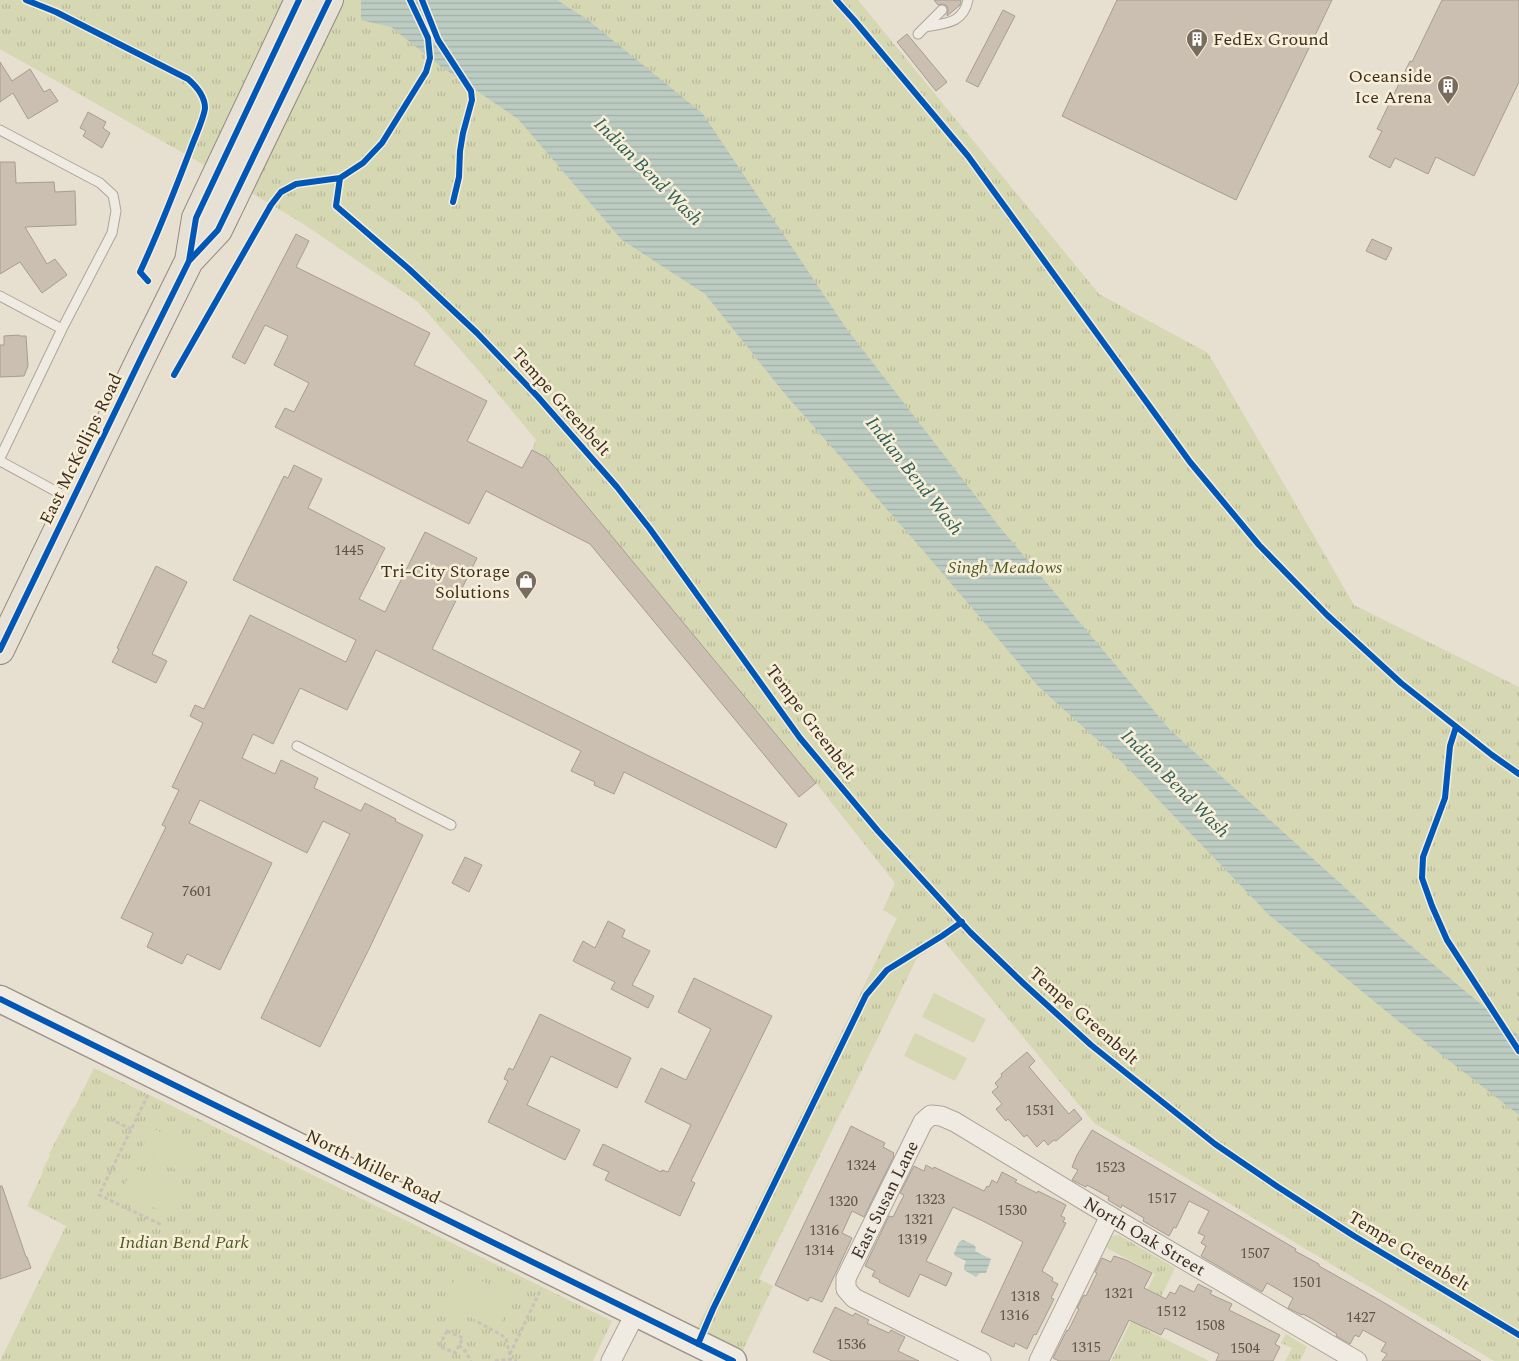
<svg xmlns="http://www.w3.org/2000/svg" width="1519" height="1361" viewBox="0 0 1519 1361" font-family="Spectral,serif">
<defs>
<pattern id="park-tufts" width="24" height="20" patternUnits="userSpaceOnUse" patternTransform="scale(1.25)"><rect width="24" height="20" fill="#d6d7b3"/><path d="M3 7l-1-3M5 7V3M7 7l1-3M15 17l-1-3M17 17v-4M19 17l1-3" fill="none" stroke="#b9b99a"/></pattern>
<pattern id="water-rules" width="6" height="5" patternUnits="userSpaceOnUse" patternTransform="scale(1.25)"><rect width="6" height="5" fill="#bcccc2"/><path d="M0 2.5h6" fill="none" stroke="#a2b0a6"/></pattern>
</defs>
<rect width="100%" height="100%" fill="#e7e0d1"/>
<path fill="url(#park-tufts)" d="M0,0H858L1099,294L1208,353L1354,605L1519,687V1361H1494L1094,1123L943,940L917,958L759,1279L773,1286L738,1361L691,1341L897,918L883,910L895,883L816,783L547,458L532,450L536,440L479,371L418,302L302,223L199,162L0,49Z
M94,1068L612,1321L593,1361H0L66,1226L27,1206L43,1172L42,1171L50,1155L49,1154L73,1108H74Z
M1119,1235L1175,1268L1145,1329L1209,1361H1111L1155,1274L1105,1247L1112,1236Z
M1286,1334L1307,1347L1300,1361H1285L1292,1348L1281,1343Z"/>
<path fill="#d6d7b3" d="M934,993L986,1019L974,1043L922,1017Z
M915,1033L967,1058L955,1081L904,1056Z
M152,1128L205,1154L193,1178L140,1152Z
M133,1167L186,1192L174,1217L121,1192Z
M459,1270L513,1296L497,1330L443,1304Z"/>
<path fill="url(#water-rules)" d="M361,0H557L588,20L703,114L846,328L998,525L1171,731L1391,929L1519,1036V1115L1397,1020L1269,915L1123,763L1039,687L921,548L785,394L705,294L622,240L518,119L439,65L391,27L361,20Z
M963,1240L974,1245L976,1248L975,1251L991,1259L986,1273H980L976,1277L964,1270V1267L966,1261L955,1256L954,1253L959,1242Z"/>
<path fill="#cbbfb2" stroke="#a89c90" d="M934,0H961L960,5L947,16L948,9L947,6L943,4L938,5Z
M1117,0H1332L1236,200L1062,116Z
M1442,0H1519V82L1474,176L1436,157L1428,174L1395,158L1390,168L1369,157L1382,131L1377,129L1410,61L1412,62Z
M1003,10L1015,16L978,87L966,81Z
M907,34L947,82L936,91L897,42Z
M0,62L12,81L30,69L44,92L50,89L58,101L28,119L13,93L0,102Z
M88,112L106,122L103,128L110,133L102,148L83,136L86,131L80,128Z
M0,162H15L16,183L54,182L55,192L75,191L76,225L25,227L47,264L55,259L67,275L42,293L20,262L0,274Z
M296,234L309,241L296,267L430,333L414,365L487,401L467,441L522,468L532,450L547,458L816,783L799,797L590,544L486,491L469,524L275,427L285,408L294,412L309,383L274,365L288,336L265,325L245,364L232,357Z
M1372,239L1392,248L1386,260L1366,251Z
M19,335L20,336H26L28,366L24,376L0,377V345H4V336Z
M294,465L322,479L308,508L385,548L359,599L385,612L425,532L477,558L432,649L787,824L776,848L624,772L614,794L594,785L595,782L571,771L581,751L376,650L347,710L300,688L273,744L253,734L242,758L275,774L281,760L318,778L314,788L361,811L365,803L396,819L395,821L423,835L370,947L320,1047L261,1018L350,834L323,821L307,853L200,800L189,823L272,863L220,970L187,954L182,964L147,947L153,933L121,918L166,827L162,825L179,790L172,787L203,723L190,716L195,705L204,709L250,615L346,662L356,640L233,580L284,476L288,478Z
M156,566L187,582L152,654L167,661L156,683L112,662L119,649L117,648Z
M465,857L482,865L469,892L452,883Z
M608,921L625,930L622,937L650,951L632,985L654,996L648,1008L611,989L615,982L573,961L583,941L595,948Z
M694,978L772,1016L691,1181L695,1183L680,1216L605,1180L609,1172L593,1165L603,1144L661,1172L662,1170L668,1172L691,1125L645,1102L661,1068L686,1080L711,1029L678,1012Z
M540,1014L631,1058L617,1088L551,1056L527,1105L580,1130L565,1160L488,1122L508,1081L504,1079L509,1068L513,1070Z
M1027,1052L1035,1061L1029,1067L1069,1114L1074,1109L1082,1119L1056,1141L1054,1140L1048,1145L1044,1140L1037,1147L1027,1135L1024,1137L1008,1119L1006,1121L996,1109L1002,1104L992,1092L998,1087L995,1083L1002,1076L1001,1074Z
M851,1126L885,1143L883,1147L894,1153L893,1155L894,1156L864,1217L852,1211L842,1233L852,1238L822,1302L810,1297L808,1301L775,1285Z
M1092,1130L1296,1249L1295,1251L1319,1264V1266L1383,1302L1481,1361H1382L1387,1354L1381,1351L1386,1343L1363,1330L1359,1337L1355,1335L1350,1344L1336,1336L1337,1334L1314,1320L1303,1314L1302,1315L1288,1308L1293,1298L1267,1283L1262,1292L1201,1256L1206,1246L1201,1243L1205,1236L1198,1233L1209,1211L1189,1201L1176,1228L1174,1227L1169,1236L1143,1221L1144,1218L1122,1205L1121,1208L1108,1200L1109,1197L1087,1185L1086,1187L1072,1180L1078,1170L1072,1167L1077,1155Z
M926,1165L933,1169L934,1167L984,1191L987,1186L989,1187L992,1180L997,1183L1002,1172L1017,1180L1015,1182L1037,1193L1038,1191L1066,1205L1061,1216L1065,1218L1063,1222L1066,1223L1042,1271L1053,1278L1052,1281L1058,1284L1051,1298L1054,1299L1036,1335L1034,1334L1027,1349L1015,1343L1014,1347L1011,1346L981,1332L1023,1242L983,1221L953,1207L926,1261L952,1273L946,1286L920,1274L909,1297L879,1282L880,1280L872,1276L875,1271L865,1266L889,1216L893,1217L904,1195L900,1193L914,1166L924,1171Z
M0,1186H2L26,1257H27L31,1268L0,1279Z
M1114,1256L1126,1260L1152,1273L1144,1288L1166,1299L1170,1292L1175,1294L1180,1285L1194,1292L1198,1284L1212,1291L1210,1294L1232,1304L1229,1310L1280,1335L1275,1344L1280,1347L1273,1361H1216L1219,1354L1165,1328L1161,1335L1129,1320L1109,1361H1059L1053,1358L1067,1330L1068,1331L1079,1309L1077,1308L1084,1295L1086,1296L1097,1273L1095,1272L1102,1258L1111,1262Z
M835,1307L853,1316L855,1313L869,1320L867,1323L889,1333L891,1330L905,1337L898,1351L919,1361H832L813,1352Z"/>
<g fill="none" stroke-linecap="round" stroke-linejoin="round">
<g stroke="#ada599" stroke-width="11">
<path id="lane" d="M925,27C945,23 963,24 968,0
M918,34L942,10
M0,130L100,183L113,195L116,211L112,233L62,329L0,458
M0,296L62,329
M0,461L70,499
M297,746L451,825"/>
</g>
<g stroke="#ada599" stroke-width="21">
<g id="street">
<path d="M611,1361L635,1314"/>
<path id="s1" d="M981,1361L854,1298L846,1289V1278L923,1122L931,1115L941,1116L955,1122L1110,1216L1357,1361"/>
<path d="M1039,1361L1110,1216"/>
</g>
</g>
<g stroke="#9c958a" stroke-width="29">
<path id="secondary" d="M0,999L733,1361"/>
</g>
<g stroke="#928b80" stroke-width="30">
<path id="primary" d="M189,261L196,218L299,0
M0,650L141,358L189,261L218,230L329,0"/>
</g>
<path stroke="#c8c2b9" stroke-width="3" stroke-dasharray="4 2.5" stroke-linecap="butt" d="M1456,727L1450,746L1445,798L1423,857L1422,878L1432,906L1447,940L1519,1051
M148,1095L99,1195L162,1225
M110,1119L131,1129
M478,1322L503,1336L506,1339L511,1359
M447,1331L463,1338L455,1353L439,1346Z
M459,1345L466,1352L471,1361
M510,1354L541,1289
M495,1361L508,1359L517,1361"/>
<use href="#lane" stroke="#efebe3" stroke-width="9"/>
<use href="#street" stroke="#efebe3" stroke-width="19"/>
<use href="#secondary" stroke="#efebe3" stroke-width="26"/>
<use href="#primary" stroke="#e6e1d4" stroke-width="28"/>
<g stroke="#f7eed8" stroke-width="9">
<path id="cycleway" d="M26,0L56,12L188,79C196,86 205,96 205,108C204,118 195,137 191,148C175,190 159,231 140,272L148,281
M422,0L438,40L471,91L472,100L463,133L460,151L459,177L453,202
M836,0L854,20L968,156L1190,462L1259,545L1327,615L1401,683L1492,755L1519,774
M340,178L336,206L409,269L477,333L538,397L617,487L650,529L800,738L878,831L970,932L1024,984L1091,1045L1215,1144L1278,1187L1354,1236L1519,1335
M189,261L196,218L299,0
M174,375L271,205L281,192L296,184L340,178L363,163L382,143L426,72L430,58L428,38L410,0
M0,650L141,358L189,261L218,230L329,0
M1456,727L1450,746L1445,798L1423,857L1422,878L1432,906L1447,940L1519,1051
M0,999L733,1361
M698,1344L713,1309L866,995L887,970L942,936L962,922"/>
</g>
<use href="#cycleway" stroke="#0057b8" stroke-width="6"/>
</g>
<defs>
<g id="building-pin" transform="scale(1.125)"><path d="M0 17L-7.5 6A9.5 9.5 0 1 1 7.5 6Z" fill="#786c5e" stroke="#f7eed8"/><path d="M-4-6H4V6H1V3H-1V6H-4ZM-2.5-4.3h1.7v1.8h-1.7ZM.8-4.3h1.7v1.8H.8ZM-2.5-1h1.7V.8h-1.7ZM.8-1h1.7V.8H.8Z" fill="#fff"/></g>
<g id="shop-pin" transform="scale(1.125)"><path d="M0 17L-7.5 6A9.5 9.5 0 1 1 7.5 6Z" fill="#786c5e" stroke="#f7eed8"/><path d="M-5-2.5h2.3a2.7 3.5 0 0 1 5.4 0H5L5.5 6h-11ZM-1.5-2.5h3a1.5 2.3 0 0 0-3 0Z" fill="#fff"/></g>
</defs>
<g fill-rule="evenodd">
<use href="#building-pin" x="1197" y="39"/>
<use href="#building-pin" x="1448" y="86"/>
<use href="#shop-pin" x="526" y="581"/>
</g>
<g text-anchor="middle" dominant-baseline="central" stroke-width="5" stroke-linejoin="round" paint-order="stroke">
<g font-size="15" fill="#605244">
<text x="349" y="550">1445</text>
<text x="197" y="891">7601</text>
<text x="1040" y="1110">1531</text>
<text x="861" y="1165">1324</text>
<text x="1110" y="1167">1523</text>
<text x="1162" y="1198">1517</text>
<text x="930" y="1199">1323</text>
<text x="843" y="1201">1320</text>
<text x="1012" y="1210">1530</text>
<text x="919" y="1219">1321</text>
<text x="824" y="1230">1316</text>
<text x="912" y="1239">1319</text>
<text x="819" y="1250">1314</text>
<text x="1255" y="1253">1507</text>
<text x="1307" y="1282">1501</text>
<text x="1119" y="1293">1321</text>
<text x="1025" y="1296">1318</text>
<text x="1171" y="1311">1512</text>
<text x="1014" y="1315">1316</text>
<text x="1361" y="1317">1427</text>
<text x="1210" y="1325">1508</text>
<text x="851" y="1344">1536</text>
<text x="1086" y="1347">1315</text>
<text x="1245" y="1348">1504</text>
</g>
<g font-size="18" fill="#3d2e20" stroke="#f7eed8" text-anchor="end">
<text x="1213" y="39" text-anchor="start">FedEx Ground</text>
<text x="1432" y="76">Oceanside<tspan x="1432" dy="21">Ice Arena</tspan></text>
<text x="510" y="571">Tri-City Storage<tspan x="510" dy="21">Solutions</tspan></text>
</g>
<g font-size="18" fill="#3d2e20" stroke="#f7eed8">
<text transform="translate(561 402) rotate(48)">Tempe Greenbelt</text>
<text transform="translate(81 449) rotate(-64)">East McKellips Road</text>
<text transform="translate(811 722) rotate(53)">Tempe Greenbelt</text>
<text transform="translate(1084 1016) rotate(41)">Tempe Greenbelt</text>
<text transform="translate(373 1167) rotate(26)">North Miller Road</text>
<text stroke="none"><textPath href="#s1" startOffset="252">East Susan Lane</textPath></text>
<text stroke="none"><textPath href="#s1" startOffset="596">North Oak Street</textPath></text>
<text transform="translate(1409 1251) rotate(31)">Tempe Greenbelt</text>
</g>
<g font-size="18" font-style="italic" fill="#4d5a26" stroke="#f7eed8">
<text x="1005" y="567">Singh Meadows</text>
<text x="184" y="1242">Indian Bend Park</text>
</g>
<g font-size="19" font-style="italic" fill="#2f5d5a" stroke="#f7eed8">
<text transform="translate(648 172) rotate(45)">Indian Bend Wash</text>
<text transform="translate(914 476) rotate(52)">Indian Bend Wash</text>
<text transform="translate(1175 784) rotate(45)">Indian Bend Wash</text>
</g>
</g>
</svg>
